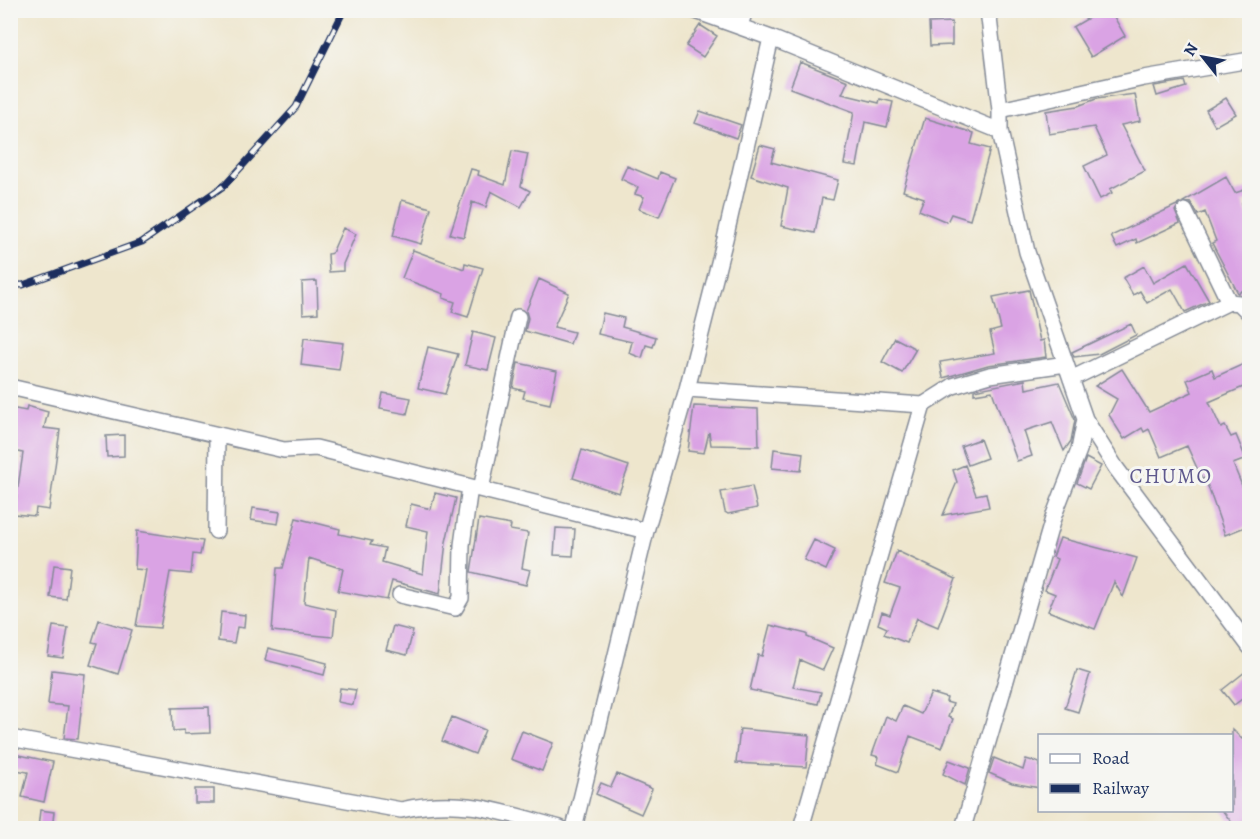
<svg xmlns="http://www.w3.org/2000/svg" width="1260" height="839" viewBox="0 0 1260 839" font-family="Alegreya,serif">
<rect width="100%" height="100%" fill="#f6f6f2"/>
<filter id="ink" filterUnits="userSpaceOnUse"><feTurbulence type="fractalNoise" baseFrequency=".0167" numOctaves="2"/><feDisplacementMap in="SourceGraphic" scale="12" xChannelSelector="R" yChannelSelector="G"/><feConvolveMatrix kernelMatrix="1 2 1 2 8 2 1 2 1" color-interpolation-filters="sRGB"/></filter>
<filter id="wash" filterUnits="userSpaceOnUse"><feTurbulence type="fractalNoise" baseFrequency=".008" numOctaves="4" result="noise"/><feDisplacementMap in="SourceGraphic" scale="24" xChannelSelector="R" yChannelSelector="G"/><feGaussianBlur stdDeviation="1.35" result="paint"/><feColorMatrix in="noise" values="0 0 0 0 0 0 0 0 0 0 0 0 0 0 0 0 0 1.4 0 .05"/><feComposite in="paint" operator="in"/></filter>
<g filter="url(#wash)">
<rect width="100%" height="100%" fill="#eee6cd"/>
<g id="blocks">
<path fill="#daa3e4" d="M1102,10H1110L1125,36L1091,57L1073,27Z
M952,22V45L930,46L929,23Z
M700,25L717,36L703,57L686,46Z
M800,62L848,81L842,94L879,103L880,99L893,102L887,127L865,122L857,166L844,164L854,112L790,88Z
M1184,81L1186,87L1157,96L1154,86Z
M1135,94L1140,121L1121,125L1145,171L1110,189L1112,193L1100,199L1084,166L1107,155L1094,127L1049,134L1046,111L1078,106L1096,99Z
M1226,98L1236,114L1215,126L1206,110Z
M700,111L741,125L736,138L695,123Z
M925,118L974,133L971,144L990,149L970,220L951,214L947,222L919,210L924,198L903,191Z
M760,145L775,149L771,162L838,180L833,200L822,198L815,233L781,226L788,188L751,176Z
M512,151L528,154L521,186L530,191L521,207L491,191L486,207L472,202L464,237L450,234L471,169L479,171L478,175L505,185Z
M627,166L658,179L660,172L675,178L659,217L639,209L644,197L635,194L638,187L621,179Z
M1226,177L1235,193L1250,188V201L1242,203L1250,221V287L1238,293L1212,243L1216,241L1205,212L1198,215L1191,203L1183,202Z
M402,200L431,208L421,244L393,236Z
M1179,204L1175,211L1180,223L1137,243L1136,239L1117,248L1111,236Z
M343,228L356,234L343,264V271L329,272L328,254L332,253Z
M413,250L464,269L465,263L483,268L468,317L452,312L455,302L443,298L444,294L402,278Z
M1187,263L1209,301L1185,312L1172,289L1147,303L1140,291L1133,295L1123,278L1144,266L1153,283Z
M539,279L569,293L554,327L574,332L570,344L525,331L528,318L526,311Z
M317,281L318,313L303,314L302,282Z
M1029,290L1040,341L1044,340L1046,357L988,365L943,378L940,362L995,353L990,332L1001,329L993,297Z
M603,313L624,318L622,327L656,337L653,347L646,345L642,358L629,353L632,342L598,334Z
M1131,324L1136,335L1099,354L1074,357L1072,352Z
M473,332L496,338L488,370L465,365Z
M304,338L343,343L339,370L301,365Z
M895,338L916,349L902,373L882,362Z
M428,347L458,354L445,394L418,388Z
M518,363L557,371L550,404L523,398L525,391L513,388Z
M1246,363L1250,370V384L1209,402L1221,428L1225,426L1231,437L1236,435L1246,459L1233,464L1250,505V525L1225,535L1205,478L1202,479L1187,446L1161,457L1149,429L1144,432L1142,428L1124,439L1109,415L1117,399L1095,386L1122,369L1149,412L1192,392L1187,380L1212,369L1215,377Z
M1025,380L1026,389L1059,382L1075,420L1071,441L1064,451L1052,422L1024,431L1032,456L1017,461L992,391L974,394V390Z
M383,393L411,398L407,414L380,409Z
M27,406L48,412L44,428L60,430L49,510L36,508L35,516L14,514L23,453L10,450V408L26,411Z
M694,406L758,409L759,446L711,445L709,432L704,453L688,451Z
M124,435V456L107,457L106,436Z
M980,439L987,458L968,465L961,446Z
M774,449L803,453L801,471L772,468Z
M582,450L629,466L619,493L573,478Z
M1086,458L1101,466L1089,489L1077,483Z
M965,465L976,495L986,493L989,507L943,515L957,482L953,470Z
M752,486L757,508L728,514L725,512L721,492Z
M435,493L456,498L446,542L440,594L392,581L387,600L338,591L343,569L309,558L304,603L336,610L333,637L272,631L277,568H283L296,518L340,529L339,534L372,541L370,545L385,548L382,562L423,574L428,531L406,526L411,504L431,509Z
M253,508L280,512L278,524L251,520Z
M479,519L511,525L510,530L528,533L522,568L530,570L526,585L471,572Z
M556,528L575,529L573,556L554,555Z
M137,531L203,541L200,555L193,554L191,574L170,572L160,628L136,626L146,570L135,569Z
M1060,538L1137,558L1123,597L1114,582L1095,629L1048,611L1055,594L1045,590L1057,559L1053,557Z
M814,540L835,550L826,570L804,560Z
M897,551L956,579L938,627L917,618L907,643L884,634L887,628L878,624L882,612L890,615L900,588L885,583Z
M54,565L70,567L66,599L50,597Z
M221,612L245,615L244,628L237,627L234,643L218,641Z
M99,620L132,630L118,674L90,665L97,643L92,642Z
M770,625L807,634V637L833,648L823,670L800,660L793,687L821,692L818,704L750,690L758,655L762,656Z
M53,626L68,628L63,658L48,656Z
M393,626L413,631L407,655L386,650Z
M268,648L327,663L324,675L265,660Z
M1250,668V693L1234,705L1222,690Z
M52,670L85,674L78,739L64,738L68,706L48,704Z
M1077,670L1090,674L1078,712L1065,708Z
M340,688L356,690L353,705L338,702Z
M931,693L947,698L946,702L953,704L948,717L953,719L942,748L910,736L898,772L877,764L879,757L872,755L886,716L896,721L903,706L921,714Z
M209,707L210,733L184,734V730L173,731L172,708Z
M452,717L485,730L475,754L442,741Z
M740,729L809,735L806,767L736,763Z
M1232,729L1242,739L1250,733V828H1236L1222,810H1232Z
M522,731L553,743L542,771L511,759Z
M10,753L53,762L44,802L22,797L28,772L10,769Z
M994,758L1023,770L1026,759L1040,763V788L1012,783L989,773Z
M949,760L970,768L965,785L943,774Z
M617,774L652,789L641,814L596,794L601,783L611,787Z
M195,789H214V803H195Z
M40,810L54,812L52,828H38Z"/>
</g>
</g>
<g filter="url(#ink)">
<use href="#blocks" fill-opacity="0" stroke="#848a96" stroke-width="1.5"/>
<g fill="none" stroke-linecap="round" stroke-linejoin="round">
<g stroke="#848a96" stroke-width="18">
<path id="minor" d="M693,10L771,38L1000,131
M988,10L1000,110V131L1027,252L1085,419L1116,468L1250,647
M740,26L745,10
M1000,110L1144,78L1250,60
M1185,211L1229,302
M1071,379L1229,302L1239,303L1250,314
M10,387L284,450L316,448L646,531
M687,389L923,405L953,386L990,375L1066,364
M481,489L518,317
M216,531L217,435
M400,595L455,608L461,598L462,545L470,487
M10,738L401,810C462,796 502,812 560,828
M574,828L646,531L687,389L725,239L771,38
M801,828L923,405
M963,828L1054,515L1079,450L1085,419"/>
</g>
<use href="#minor" stroke="#fff" stroke-width="15"/>
<g stroke="#1b2f5e" stroke-width="7">
<path id="rail" d="M10,285H23L142,242L225,185L296,107L344,10"/>
</g>
<use href="#rail" stroke="#f6f6f2" stroke-width="4.5" stroke-dasharray="14" stroke-linecap="butt"/>
</g>
</g>
<g text-anchor="middle" dominant-baseline="central" stroke-width="6" stroke-linejoin="round" paint-order="stroke">
<g font-size="21" letter-spacing="1.5" fill="#5e588d" stroke="#f6f6f2">
<text x="1171" y="476">CHUMO</text>
</g>
</g>
<rect width="1260" height="839" fill="none" stroke="#f6f6f2" stroke-width="36"/>
<rect x="1038" y="734" width="195" height="78" fill="#f6f6f2" stroke="#9ea6b7" stroke-width="1.5"/>
<rect x="1050" y="754" width="30" height="9" fill="#ffffff" stroke="#9ea6b7" stroke-width="1.5"/>
<text x="1092" y="764" font-size="18" fill="#1b2f5e">Road</text>
<rect x="1050" y="784" width="30" height="9" fill="#1b2f5e" stroke="#9ea6b7" stroke-width="1.5"/>
<text x="1092" y="794" font-size="18" fill="#1b2f5e">Railway</text>
<g transform="translate(1203 57) rotate(301)" stroke="#f6f6f2" stroke-width="4.5" paint-order="stroke">
<path d="M0-4.5L10 22L0 15L-10 22Z" fill="#1b2f5e"/>
<text y="-9" font-size="16" font-weight="bold" text-anchor="middle" fill="#1b2f5e">N</text>
</g>
</svg>
